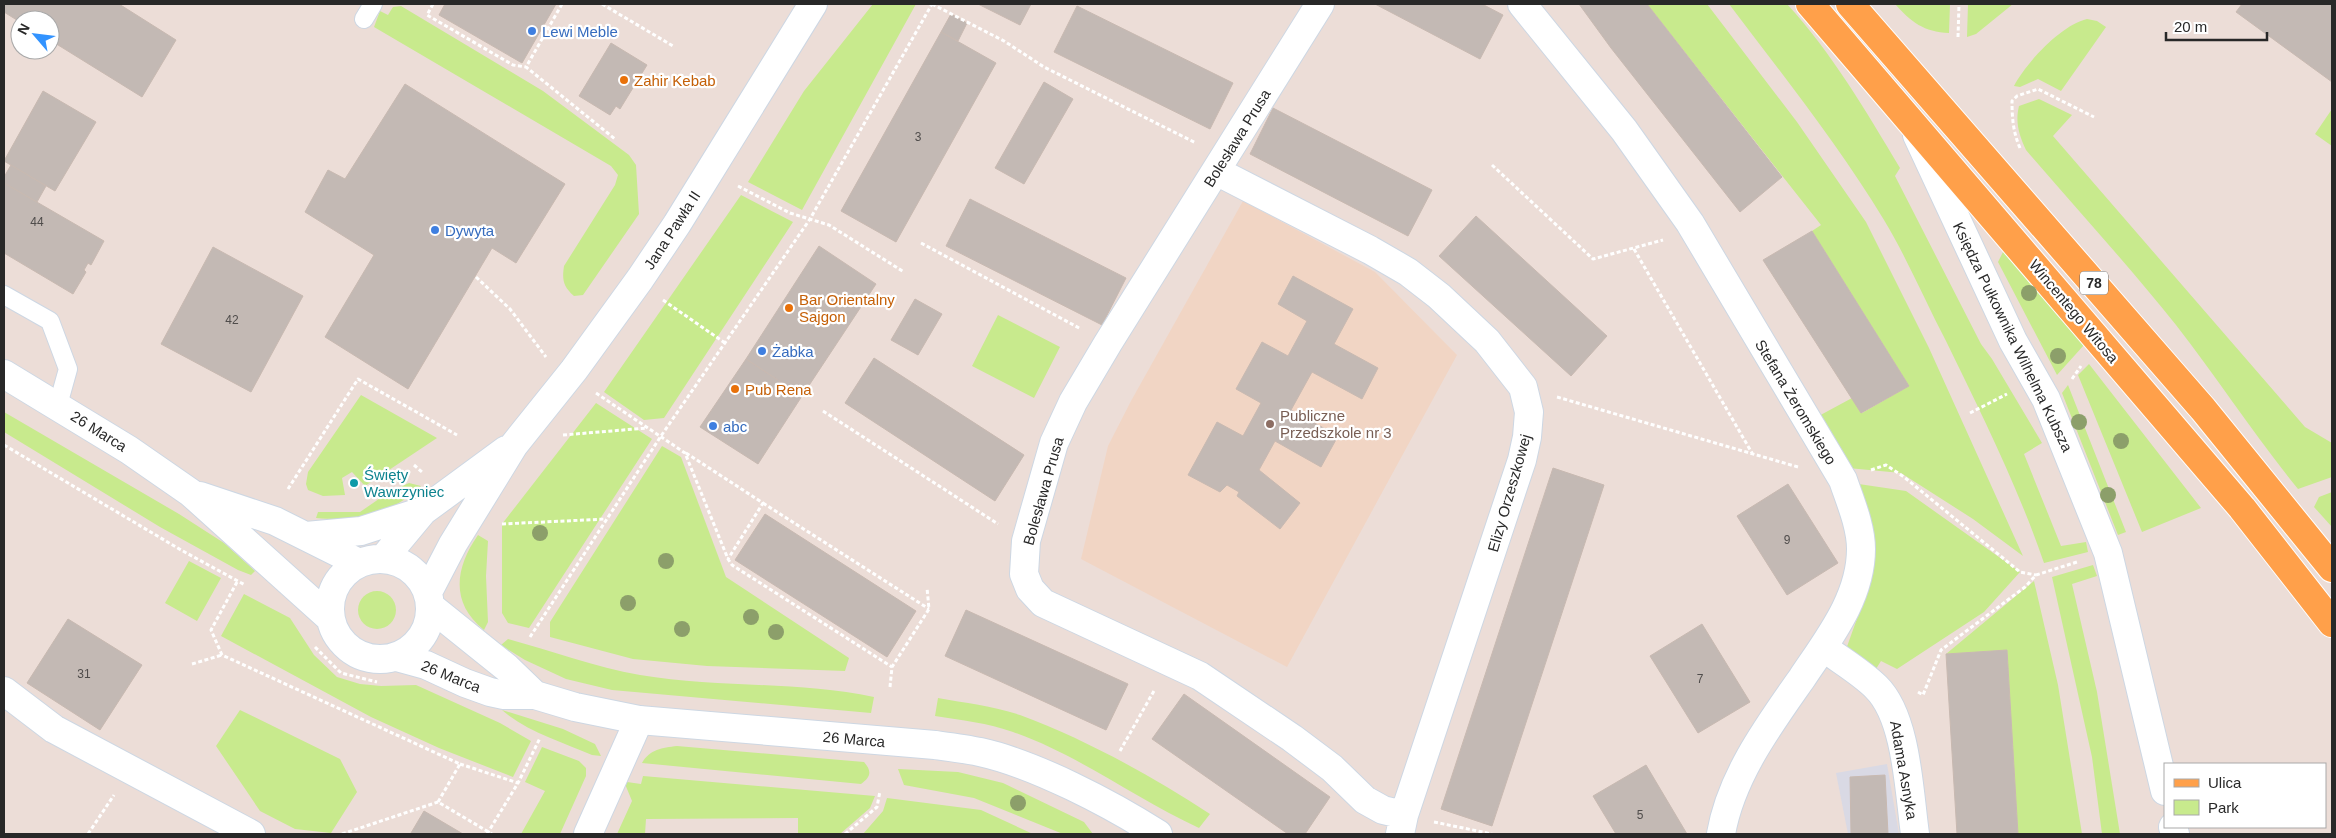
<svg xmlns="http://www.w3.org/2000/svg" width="2336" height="838" viewBox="0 0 2336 838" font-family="Helvetica,sans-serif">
<rect width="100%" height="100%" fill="#ecddd7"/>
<path fill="#d9d9e4" d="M1887,764L1899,834H1848L1836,773Z"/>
<path fill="#f1d5c4" d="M1243,201L1375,272L1457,355L1287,667L1081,559L1108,446L1131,401Z"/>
<path fill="#c8ea8d" d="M873,4H916L802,210L748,182L804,91Z
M1647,4H1707L1797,122L1866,222L1929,348L2023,556L1973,519L1901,473L1848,468L1815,418L1852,398L1862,413L1909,386L1812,231L1821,225Z
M1729,4H1787C1832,53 1866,111 1900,168L1895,176L1981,344L1992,359L2042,443L2024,454L2061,546L2086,542L2088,552L2044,563C2018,487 1981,413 1946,341C1925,301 1907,258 1884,220C1838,144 1782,74 1729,4Z
M1895,4H1950L1949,33C1924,32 1911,22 1895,4Z
M1968,4H2013L1976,34L1967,37Z
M401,6L543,91L629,155L636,165L639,214L583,295L574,296C563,286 562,280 564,266L615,185L618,175L611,166L374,27L380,11L388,15L393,7Z
M2087,19L2097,21L2106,27L2061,91L2038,79L2020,87L2014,86C2026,63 2061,25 2087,19Z
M2039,99L2072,115L2053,136L2305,427L2332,443V477L2298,489C2255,436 2218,379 2176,325C2128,265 2076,208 2026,150C2019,135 2015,122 2019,106Z
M2332,109V146L2315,134Z
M741,195L793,222L664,418L644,420L604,392Z
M2003,252L2011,253L2084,345L2057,375L1998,262Z
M998,315L1060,347L1034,398L972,366Z
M2089,364L2201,508L2142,532L2078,375Z
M2068,385L2126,532L2118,535L2062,393Z
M361,395L437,438L365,486L352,472L342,478L345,495L323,496L308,490L306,484L308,472Z
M596,403L652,439L529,628L508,623L502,613V524Z
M4,412L179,514L224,543L255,571L251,575L238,570L160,527L4,432Z
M662,446L681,457L726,577L849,658L845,671L707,666L633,659L550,637V622Z
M409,483L421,486C388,516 360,522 316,518L318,512H360L389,492Z
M1852,483L1906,491L2020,572L1984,612L1897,669L1881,661L1874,672L1844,655L1869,585Z
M2332,492V527L2314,507L2319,497Z
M478,535L488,541L486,576L488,622L484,630C450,603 455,568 478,535Z
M189,561L221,578L197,621L165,603Z
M2093,565L2097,576L2072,584L2097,692L2120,834H2102L2092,757L2052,577Z
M2034,581L2058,685L2082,834H2018L2007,650L1946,654Z
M358 610a19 19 0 1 1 38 0a19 19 0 1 1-38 0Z
M244,594L290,618L314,655L337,677L360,684L381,686L416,685L500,723L531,741L513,777L439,748L371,717L221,636Z
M508,639C552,651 595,667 640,675C717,688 797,681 874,697L871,713L612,690L566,679L525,660L501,645Z
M938,698C965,703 994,706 1020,715C1087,740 1150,775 1210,814L1199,828C1136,799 1079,755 1013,732C988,723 961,720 935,716Z
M240,710L340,759L357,792L331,833L295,829L260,811L216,746Z
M502,710L563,729L595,744L601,756L592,755C563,742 527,732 502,710Z
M677,746L864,762C872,771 871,777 861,784L642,763C650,749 662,748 677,746Z
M542,747L579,761L586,768V776L560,834H521L545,791L525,782Z
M898,769L958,772L1003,783L1084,822L1093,834H1063L974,798L904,785Z
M643,776L875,796L870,808L840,834H798V818L646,819L645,834H617L632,801L625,784L627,782L641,784Z
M887,798L981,810L1033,834H863L883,811Z"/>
<path fill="#c3b9b4" stroke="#c8b9b1" d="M4,4H119L176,40L142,97L50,40V20H20V22L4,12Z
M445,4H556L522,63L439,15Z
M978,4H1031L1020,25Z
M1375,4H1482L1503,15L1480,59Z
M1579,4H1647L1782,177L1740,212L1611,48Z
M2242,4H2332V82L2236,12Z
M1077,6L1233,83L1210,129L1054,52Z
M951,14L967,23L958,41L941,32Z
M941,32L996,63L896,242L841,211Z
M611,43L647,65L620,109L616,106L610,115L579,96Z
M1044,82L1073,99L1024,184L995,168Z
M405,84L565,184L516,263L492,248L408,389L325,337L374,255L305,212L328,170L345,179Z
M43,91L96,122L55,191L4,161Z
M1273,108L1432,190L1408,236L1250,154Z
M11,165L46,186L37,202L4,183V177Z
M4,183L104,241L91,265L88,263L84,270L86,272L73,294L4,253Z
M970,199L1126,278L1102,325L946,246Z
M1476,216L1607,336L1571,376L1439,256Z
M1812,231L1909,386L1861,413L1763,260Z
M819,246L876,284L802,396L746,359Z
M213,247L303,296L251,392L161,344Z
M1293,276L1353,309L1334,344L1378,368L1362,399L1312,372L1291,410L1338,436L1321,467L1275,441L1259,470L1300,503L1280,529L1237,496L1239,492L1227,485L1220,492L1188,475L1217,422L1243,436L1261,403L1236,389L1262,342L1288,356L1307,321L1278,304Z
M915,299L942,314L918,355L891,340Z
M874,358L1024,455L995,501L845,403Z
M746,359L802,396L758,464L700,427Z
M1553,468L1604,485L1492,826L1441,809Z
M1788,484L1838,563L1787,595L1737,516Z
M765,514L916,611L887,657L735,560Z
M966,610L1128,684L1106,730L945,656Z
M68,619L142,665L100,730L27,683Z
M1702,624L1750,702L1698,733L1650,656Z
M2007,650L2018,834H1957L1946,654Z
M1184,694L1330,797L1305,834H1288L1152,739Z
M1646,765L1687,834H1616L1593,796Z
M1885,775L1888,834H1851L1850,777Z
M424,811L463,834H412L411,833Z"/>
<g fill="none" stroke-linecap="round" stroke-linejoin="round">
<g stroke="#cdd7e3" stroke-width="20">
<path id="lane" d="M364,19L373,4
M4,295L50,321L68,369L58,405"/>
</g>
<g stroke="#cdd7e3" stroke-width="30">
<path id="street" d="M1320,4L1108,343L1073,402L1054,443L1026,541L1024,574L1030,589L1043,603L1200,676L1292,738L1332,768L1365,800L1383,810L1404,815
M1522,4L1624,130L1690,223L1843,480C1850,501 1861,526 1861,549C1861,598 1828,639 1802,678C1769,725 1731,776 1721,834
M1917,135L2013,341L2046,399L2108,553L2165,791
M1216,171L1370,250L1408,272L1439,296L1487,341L1523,387L1529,412L1527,437L1522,460L1404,815L1400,834
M1823,647C1840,660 1861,672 1876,687C1907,717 1909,792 1915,834
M4,691L54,729L251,834
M2173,827L2175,834
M588,834L639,720"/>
</g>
<g stroke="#cdd7e3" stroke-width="30">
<path id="secondary" d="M4,374L129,450L191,493L330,618
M200,496L275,521L359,563
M306,536L361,531L423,511
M330 609a50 50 0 1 1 100 0a50 50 0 1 1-100 0Z
M383,559L423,511L506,450
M428,592L453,544L514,445L574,370L640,279L677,224L813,4
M431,607L507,668L535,695
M397,657L426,665L465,683L490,692L504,695H535L575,707L639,720L935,745C950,747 966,749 980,752C1035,764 1111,804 1158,834"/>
</g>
<g stroke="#fff" stroke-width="30">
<path id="primary" d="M1810,4L2242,508L2332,623
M1850,4L2203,409L2332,568"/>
</g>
<path stroke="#fff" stroke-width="3" stroke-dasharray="4 2.5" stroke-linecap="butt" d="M433,4L427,15L513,65L526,67
M562,4L526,67L615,139
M602,4L673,46
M932,4L1004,41L1044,67L1196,143
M1958,37L1959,4
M2020,148C2013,132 2012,117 2012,101L2017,96L2038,89L2094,117
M1492,165L1593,259L1663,240
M738,186L790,213L829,225L904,272
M921,243L1081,329
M1634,249L1752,453
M476,277L510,309L546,357
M663,300L725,343
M2072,379L2081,366
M596,393L685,453L728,559L732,565L892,667
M1557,397L1798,467
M823,411L998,524
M1970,413L2007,394
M563,435L647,428
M4,445L181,550L245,585
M686,453L763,503L728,559
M414,465L422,472
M1871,470L1886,465L1904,477L2020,572L2036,575
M288,489L358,379L457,435
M763,503L929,609
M502,524L606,519
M237,582L211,630L222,655L460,764L438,802L492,834
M530,637L661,436L810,219L932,4
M315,647L341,673L377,682
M192,664L222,655
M890,687L892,667L929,609L927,588
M1918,692L1923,695L1941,650L2025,587L2036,575L2077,562
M1120,751L1155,689
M460,764L518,783
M1434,822L1492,834
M88,834L114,795
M342,834L438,802
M487,834L518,783L540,738
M845,834L877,807L880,791"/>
<use href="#lane" stroke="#fff" stroke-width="18"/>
<use href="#street" stroke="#fff" stroke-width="28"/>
<use href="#secondary" stroke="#fff" stroke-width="28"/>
<use href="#primary" stroke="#ffa04a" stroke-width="28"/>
</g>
<g fill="#8c9f6a">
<circle cx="2029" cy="293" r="8"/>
<circle cx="2058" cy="356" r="8"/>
<circle cx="2079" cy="422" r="8"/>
<circle cx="2121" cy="441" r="8"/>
<circle cx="2108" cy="495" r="8"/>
<circle cx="540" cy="533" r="8"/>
<circle cx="666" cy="561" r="8"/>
<circle cx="628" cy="603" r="8"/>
<circle cx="751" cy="617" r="8"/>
<circle cx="682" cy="629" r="8"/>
<circle cx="776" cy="632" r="8"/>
<circle cx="1018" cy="803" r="8"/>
</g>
<g fill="#3f7fe0" stroke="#fff" stroke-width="2">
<circle cx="532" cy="31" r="5"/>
<circle cx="435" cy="230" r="5"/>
<circle cx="762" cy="351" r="5"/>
<circle cx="713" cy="426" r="5"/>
</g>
<g fill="#e8710a" stroke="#fff" stroke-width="2">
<circle cx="624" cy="80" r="5"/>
<circle cx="789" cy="308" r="5"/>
<circle cx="735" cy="389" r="5"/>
</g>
<circle fill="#8d6e63" stroke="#fff" stroke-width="2" cx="1270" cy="424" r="5"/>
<circle fill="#0f9aa8" stroke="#fff" stroke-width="2" cx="354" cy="483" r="5"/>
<g text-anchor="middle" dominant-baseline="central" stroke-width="4.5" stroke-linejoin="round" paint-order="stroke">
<g font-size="12" fill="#4f4c4b">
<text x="918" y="137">3</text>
<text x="37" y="222">44</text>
<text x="232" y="320">42</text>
<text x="1787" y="540">9</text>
<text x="84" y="674">31</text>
<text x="1700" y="679">7</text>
<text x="1640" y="815">5</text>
</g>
<rect fill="#fff" stroke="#686868" stroke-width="1" x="2080" y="271.5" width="28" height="23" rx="4"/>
<g font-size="14" font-weight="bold" fill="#282828">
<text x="2094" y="283">78</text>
</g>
<g font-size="15" fill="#366cbe" stroke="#fff" text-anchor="start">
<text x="542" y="31">Lewi Meble</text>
<text x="445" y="230">Dywyta</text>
<text x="772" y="351">Żabka</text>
<text x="723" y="426">abc</text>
</g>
<g font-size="15" fill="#c56008" stroke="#fff" text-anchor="start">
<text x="634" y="80">Zahir Kebab</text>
<text x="799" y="299">Bar Orientalny<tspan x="799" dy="17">Sajgon</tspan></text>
<text x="745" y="389">Pub Rena</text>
</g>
<g font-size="15" fill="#282828" stroke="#fff">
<text transform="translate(1237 138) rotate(-58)">Bolesława Prusa</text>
<text transform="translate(672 230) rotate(-57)">Jana Pawła II</text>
<text transform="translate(2074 311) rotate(50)">Wincentego Witosa</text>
<text transform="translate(2013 337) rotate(64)">Księdza Pułkownika Wilhelma Kubsza</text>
<text transform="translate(1796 402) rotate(59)">Stefana Żeromskiego</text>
<text transform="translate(99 431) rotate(32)">26 Marca</text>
<text transform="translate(1043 491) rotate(-74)">Bolesława Prusa</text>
<text transform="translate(1509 493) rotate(-74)">Elizy Orzeszkowej</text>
<text transform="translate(451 676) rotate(22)">26 Marca</text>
<text transform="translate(854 739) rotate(5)">26 Marca</text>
<text transform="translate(1904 770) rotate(80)">Adama Asnyka</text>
</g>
<g font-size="15" fill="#785e54" stroke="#fff" text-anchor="start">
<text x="1280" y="415">Publiczne<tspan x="1280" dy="17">Przedszkole nr 3</tspan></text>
</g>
<g font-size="15" fill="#0d838f" stroke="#fff" text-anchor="start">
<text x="364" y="474">Święty<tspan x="364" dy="17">Wawrzyniec</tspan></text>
</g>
</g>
<rect width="2336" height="838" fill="none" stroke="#282828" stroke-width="10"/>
<rect x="2164" y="763" width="162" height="65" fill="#ffffff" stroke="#a9a9a9"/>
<rect x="2174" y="779" width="25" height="8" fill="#ffa04a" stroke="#a9a9a9"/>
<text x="2208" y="788" font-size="15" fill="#282828">Ulica</text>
<rect x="2174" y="800" width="25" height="15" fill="#c8ea8d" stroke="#a9a9a9"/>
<text x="2208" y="813" font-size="15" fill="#282828">Park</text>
<g transform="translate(35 35) rotate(298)"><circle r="24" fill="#ffffff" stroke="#a9a9a9"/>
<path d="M0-4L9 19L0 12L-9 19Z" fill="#3293ff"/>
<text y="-8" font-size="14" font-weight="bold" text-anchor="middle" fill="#282828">N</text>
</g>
<path d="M2166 32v8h101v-8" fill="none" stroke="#282828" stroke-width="2.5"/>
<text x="2174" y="32" font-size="15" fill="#282828" stroke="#ffffff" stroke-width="4" paint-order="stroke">20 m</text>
</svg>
